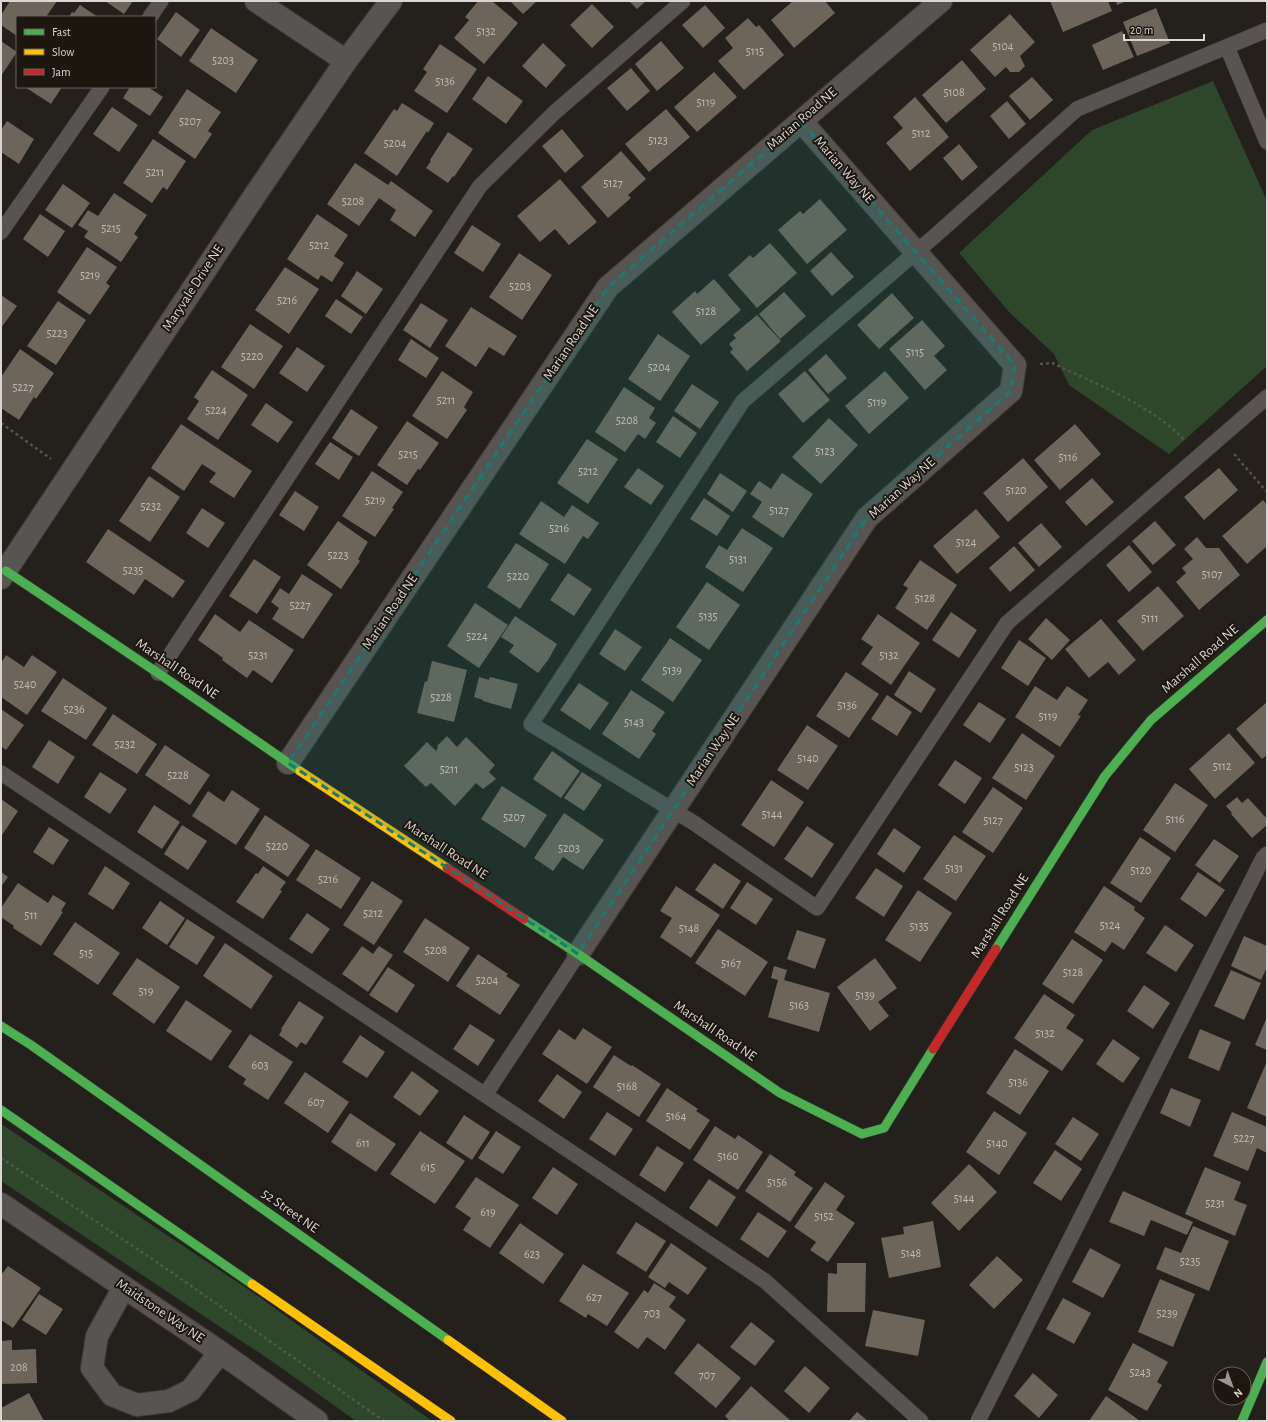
<svg xmlns="http://www.w3.org/2000/svg" width="1268" height="1422" viewBox="0 0 1268 1422" font-family="'Alegreya Sans',sans-serif">
<rect width="100%" height="100%" fill="#24201c"/>
<path fill="#2e472b" d="M1213,81L1267,201V366L1169,454L1069,385L1054,354L1010,313L959,253L1092,130Z
M1,1124L252,1292L432,1421H356L273,1362L1,1181Z"/>
<path fill="#6e655a" d="M10,1H57L46,17H17V36L1,25V15Z
M105,1H133L124,14Z
M478,1H492L518,23L484,64L454,38L469,20L465,17Z
M510,1H537L523,14Z
M629,1H646L637,9Z
M793,1H825L835,13L794,48L771,20Z
M1050,1H1108L1112,11L1063,32Z
M1116,1H1127L1117,5Z
M592,4L614,27L592,48L570,25Z
M80,5L98,17H69L72,12L74,13Z
M705,5L725,28L703,48L682,25Z
M1156,8L1170,43L1137,56L1123,22Z
M176,12L200,30L181,57L157,39Z
M1010,14L1035,42L1020,56L1025,66L1019,72H1010L1006,67L995,77L970,50Z
M748,18L756,27L759,25L784,55L744,90L718,61L733,48L725,38Z
M211,28L258,60L236,93L189,61Z
M1122,31L1134,57L1103,70L1092,45Z
M1,41L17,52L1,76Z
M661,41L684,68L657,91L635,64Z
M543,43L566,65L546,88L522,66Z
M440,44L477,69L447,113L414,91L427,72L423,69Z
M962,60L986,89L946,123L922,95Z
M631,68L650,91L627,111L607,88Z
M714,72L737,97L697,132L674,107Z
M488,76L523,101L506,124L472,99Z
M1032,77L1053,100L1030,120L1009,96Z
M25,87H62L51,104Z
M130,87H148L163,97L150,116L123,98Z
M187,89L221,112L208,131L212,134L195,159L158,133Z
M915,97L949,137L910,171L886,143L903,128L893,117Z
M1007,101L1026,124L1009,139L990,116Z
M402,103L434,123L428,133L427,131L397,176L364,153L394,109L397,111Z
M112,107L138,125L119,152L93,134Z
M666,109L690,137L649,172L625,144Z
M7,121L34,139L19,164L1,152V130Z
M562,129L584,156L565,173L542,146Z
M448,132L473,149L454,177L453,176L448,183L426,168L431,161L430,160Z
M153,139L186,161L167,190L163,187L152,203L123,183Z
M959,144L978,167L962,181L943,158Z
M621,151L646,179L628,195L631,198L608,218L581,187Z
M355,163L388,185L391,181L433,211L415,237L390,220L396,210L379,198L359,226L327,204Z
M560,179L597,222L569,245L555,229L540,242L517,216Z
M63,184L90,203L72,228L45,210Z
M114,193L147,215L134,234L138,237L121,262L84,237L88,231L78,225L88,210L98,216Z
M820,199L847,230L807,264L778,230L800,211L803,214Z
M40,214L65,231L48,257L23,239Z
M317,214L348,235L334,256L344,263L332,282L321,275L318,280L287,259Z
M472,225L501,244L483,272L454,253Z
M770,243L797,273L757,308L728,275L750,255L753,258Z
M87,247L117,267L106,283L110,286L90,315L57,292Z
M831,252L854,277L832,296L810,271Z
M519,253L552,275L522,320L489,297Z
M285,267L319,289L289,334L255,310Z
M357,271L383,289L366,314L341,296Z
M714,279L741,310L701,345L672,312L695,291L697,294Z
M784,292L806,316L780,339L759,314Z
M892,293L914,318L879,349L857,325Z
M1,295L17,306L1,328Z
M336,299L363,317L351,334L325,316Z
M58,301L86,320L56,365L27,346Z
M421,303L448,320L430,348L403,330Z
M471,307L517,336L504,356L489,347L476,367L445,346Z
M757,315L781,341L747,371L730,352L733,349L729,344L736,338L733,335Z
M922,320L945,346L934,356L947,370L925,390L889,349Z
M250,324L283,346L254,389L221,367Z
M658,334L690,356L660,401L628,379Z
M411,339L439,358L426,378L398,360Z
M297,347L325,366L307,392L279,373Z
M20,349L54,373L36,399L34,397L19,420L1,408V377Z
M826,354L847,378L828,394L808,370Z
M212,370L248,395L218,440L187,419L199,401L194,397Z
M442,371L473,392L464,407L467,410L447,439L412,416Z
M805,371L830,400L803,423L778,394Z
M885,371L909,398L869,434L845,406Z
M692,384L719,402L700,429L674,411Z
M624,387L655,408L649,418L656,423L645,439L638,434L625,452L595,432Z
M266,403L293,422L278,443L251,425Z
M351,409L378,427L359,456L332,438Z
M673,416L697,433L680,458L656,442Z
M829,418L858,445L821,484L792,457Z
M407,421L439,443L420,470L418,469L407,485L377,465Z
M181,424L252,471L234,498L209,482L216,473L202,464L184,491L151,468Z
M1075,424L1101,454L1060,490L1034,460Z
M587,439L618,459L588,504L557,483Z
M330,442L353,457L339,480L315,464Z
M1023,458L1048,487L1008,522L983,493Z
M638,468L664,486L651,505L624,487Z
M1219,468L1238,490L1204,520L1184,497Z
M372,471L403,492L392,508L394,509L375,537L342,516Z
M720,473L747,491L733,512L707,494Z
M782,473L813,494L783,538L752,517L762,502L750,494L759,481L771,489Z
M149,476L180,497L150,542L119,521Z
M1092,478L1114,502L1086,526L1065,502Z
M295,491L319,507L304,531L279,515Z
M704,498L730,516L717,536L690,519Z
M1263,500L1267,505V546L1247,564L1222,536Z
M541,501L564,517L572,505L599,523L588,539L583,536L565,564L519,534Z
M202,508L225,523L208,548L186,533Z
M976,509L1000,537L957,574L933,546Z
M338,521L368,542L358,559L360,561L341,589L307,565Z
M1155,521L1176,545L1153,565L1132,541Z
M1041,523L1062,547L1039,567L1018,543Z
M742,528L773,548L743,592L705,567L719,545L727,550Z
M108,529L185,581L173,598L145,579L134,595L86,562Z
M1197,537L1206,548H1219L1240,575L1199,610L1176,582L1186,573L1182,568L1193,559L1184,549Z
M516,543L549,564L520,609L487,587Z
M1129,545L1152,572L1129,592L1106,565Z
M1014,546L1035,570L1010,592L989,568Z
M254,559L281,577L257,614L229,596Z
M920,560L957,585L927,630L895,608L908,588L903,585Z
M568,573L592,589L574,616L550,600Z
M302,574L333,594L303,639L272,619L279,608L271,602L280,588L289,594Z
M707,582L740,605L709,650L676,627Z
M1158,586L1184,616L1143,651L1117,621Z
M475,603L508,625L479,668L447,646Z
M951,612L977,630L959,658L932,640Z
M215,614L240,632L249,620L294,650L272,683L253,670L247,678L222,660L223,658L198,640Z
M878,614L920,643L891,685L861,664L873,647L861,639Z
M515,616L557,644L548,660L538,673L509,652L514,645L501,637Z
M1046,618L1070,640L1052,660L1028,639Z
M1101,619L1136,660L1119,675L1108,662L1089,678L1065,649Z
M615,629L642,647L625,671L599,654Z
M670,638L702,660L673,702L641,680Z
M1019,640L1046,658L1028,686L1001,668Z
M6,655L24,667L32,655L57,672L27,715L1,697V663Z
M432,661L467,670L454,722L417,713L425,681L427,682Z
M909,671L936,689L921,713L894,695Z
M846,672L879,694L849,738L816,716Z
M479,677L489,680L490,677L518,684L511,709L483,701V700L474,697Z
M63,678L107,708L86,740L41,711Z
M579,683L609,703L590,730L560,710Z
M1035,686L1057,700L1067,686L1088,700L1078,715L1081,716L1060,747L1015,717Z
M631,690L665,712L652,731L656,734L639,759L602,734Z
M887,695L912,712L897,736L871,719Z
M979,702L1006,719L990,743L963,725Z
M1267,702V755L1262,759L1236,729Z
M1,709L24,725L6,750L1,746Z
M113,714L157,744L137,774L92,745Z
M807,725L838,746L808,790L777,770Z
M1022,733L1055,756L1026,800L992,778Z
M1229,733L1255,763L1215,799L1189,769Z
M447,736L457,747L466,737L495,765L489,772L496,779L483,789L476,783L455,806L431,783L426,787L404,766L427,742L436,751L438,747L437,746Z
M49,740L75,757L58,784L32,767Z
M165,745L210,775L190,805L145,775Z
M552,751L580,771L561,798L533,779Z
M955,760L982,778L965,804L938,785Z
M100,772L127,789L110,814L84,797Z
M582,772L602,785L584,811L564,798Z
M771,780L804,802L774,847L741,825Z
M1175,783L1208,805L1175,852L1143,830Z
M502,786L547,815L525,848L481,819Z
M993,787L1023,808L993,853L962,832Z
M232,790L260,809L236,845L192,816L208,791L224,802Z
M1237,797L1242,803L1248,798L1267,819V825L1252,838L1231,814L1232,813L1226,806Z
M1,799L18,811L2,835H1Z
M154,805L180,822L162,849L137,832Z
M564,813L604,840L583,870L563,857L553,871L534,858Z
M265,815L310,845L288,877L244,848Z
M182,825L207,841L188,870L164,854Z
M807,826L834,844L812,878L784,859Z
M49,827L69,840L53,865L33,852Z
M894,828L921,847L904,873L877,854Z
M954,835L986,856L956,901L923,879Z
M1140,837L1171,858L1141,903L1110,883Z
M1214,839L1239,856L1220,883L1195,865Z
M316,849L361,878L341,909L296,880Z
M714,863L741,881L723,909L695,890Z
M105,866L130,883L113,910L88,894Z
M263,866L286,882L280,890L282,891L263,919L236,902L256,873L258,874Z
M876,868L903,886L884,917L855,898Z
M1,872L8,877L1,887Z
M1198,872L1225,890L1206,917L1180,899Z
M372,881L403,901L374,945L343,925Z
M747,882L773,899L756,925L730,908Z
M18,883L48,903L53,895L66,903L61,911L63,912L41,946L13,928L14,926L1,917V908Z
M676,886L720,915L691,958L660,937L672,918L660,911Z
M1104,886L1135,907L1134,910L1145,918L1124,950L1112,942L1105,952L1074,932Z
M918,890L952,913L920,962L885,940Z
M160,901L185,918L167,945L142,928Z
M307,913L330,929L312,954L289,939Z
M425,918L470,948L448,982L403,952Z
M187,919L215,937L197,965L169,947Z
M75,922L120,953L98,985L53,954Z
M1165,925L1194,945L1176,972L1146,953Z
M718,929L768,962L745,996L695,963Z
M797,930L826,939L815,969L787,959Z
M1244,936L1267,946V967L1261,980L1231,966Z
M1072,939L1103,960L1073,1004L1042,984Z
M225,943L273,976L251,1009L203,976Z
M362,946L373,954L379,946L393,955L368,992L342,974Z
M478,954L508,974L506,976L520,985L500,1015L456,986Z
M137,958L180,987L154,1024L112,994Z
M875,958L897,988L878,1002L889,1016L870,1031L837,987Z
M774,966L787,970L784,980L830,993L819,1032L768,1017L778,980L771,978Z
M388,967L415,985L397,1013L369,995Z
M1231,970L1261,983L1244,1020L1214,1006Z
M1144,985L1170,1003L1153,1029L1127,1011Z
M1044,994L1075,1015L1066,1028L1084,1040L1062,1071L1014,1038Z
M186,1000L232,1031L211,1061L166,1031Z
M299,1001L324,1017L306,1045L301,1042L297,1048L279,1035L282,1030L281,1029Z
M1267,1017V1050L1255,1045Z
M470,1024L495,1040L478,1066L453,1049Z
M583,1028L612,1047L587,1084L542,1054L559,1029L575,1040Z
M1200,1029L1231,1042L1219,1071L1188,1058Z
M250,1034L293,1062L268,1100L243,1084L246,1079L228,1067Z
M360,1035L385,1052L367,1078L342,1062Z
M1113,1039L1140,1058L1123,1083L1096,1064Z
M1015,1049L1049,1071L1020,1115L986,1093Z
M614,1055L631,1066L632,1065L661,1084L639,1117L593,1087Z
M1267,1061V1117L1247,1108Z
M412,1071L439,1091L420,1116L393,1097Z
M305,1072L349,1102L328,1133L284,1103Z
M557,1074L582,1092L564,1119L538,1101Z
M667,1088L698,1109L696,1111L710,1120L690,1150L646,1121Z
M1171,1088L1201,1100L1190,1127L1160,1113Z
M994,1111L1027,1133L999,1175L966,1152Z
M607,1112L633,1129L615,1156L589,1139Z
M1232,1112L1267,1127V1153L1257,1148L1248,1171L1213,1156Z
M350,1113L396,1144L376,1172L331,1142Z
M464,1115L490,1132L472,1160L446,1143Z
M1073,1117L1099,1134L1081,1161L1055,1144Z
M715,1126L735,1139L738,1135L763,1152L738,1190L693,1160Z
M420,1131L465,1161L435,1204L390,1174Z
M496,1131L521,1147L503,1174L478,1158Z
M657,1146L684,1163L665,1192L639,1175Z
M1055,1150L1082,1169L1061,1201L1033,1183Z
M770,1154L796,1172L794,1175L813,1188L790,1222L745,1191Z
M969,1164L997,1192L959,1231L931,1203Z
M553,1167L578,1184L557,1215L532,1198Z
M1205,1167L1241,1182L1234,1200L1247,1205L1235,1236L1185,1214Z
M476,1177L519,1205L490,1248L463,1230L471,1218L455,1207Z
M709,1179L736,1197L717,1227L689,1208Z
M825,1182L845,1196L836,1210L855,1223L828,1262L810,1250L816,1242L794,1227Z
M1123,1191L1193,1222L1187,1235L1151,1220L1144,1236L1109,1222Z
M758,1212L787,1231L768,1258L740,1239Z
M933,1221L941,1267L889,1278L881,1238L904,1234L903,1227Z
M636,1222L666,1241L646,1272L616,1253Z
M520,1223L564,1254L543,1284L499,1253Z
M1193,1226L1229,1241L1209,1291L1156,1269L1165,1247L1181,1253Z
M671,1243L707,1268L688,1295L669,1282L665,1288L648,1277Z
M1090,1248L1121,1265L1103,1298L1072,1282Z
M997,1256L1023,1280L994,1309L969,1285Z
M837,1263H866L865,1312H827L828,1273L837,1274Z
M583,1264L629,1293L607,1326L588,1314L586,1318L559,1301Z
M8,1266L41,1288L13,1328L1,1320V1275Z
M1160,1279L1195,1294L1173,1347L1138,1332Z
M654,1283L676,1297L669,1307L686,1320L665,1350L647,1337L638,1349L614,1332L644,1290L648,1293Z
M39,1294L63,1309L46,1335L22,1320Z
M1063,1298L1091,1313L1074,1344L1046,1329Z
M873,1310L925,1320L918,1356L865,1346Z
M751,1322L775,1341L755,1366L730,1347Z
M12,1340V1350L36,1349L37,1383L1,1384V1341Z
M698,1343L741,1378L716,1408L674,1373Z
M1133,1343L1168,1362L1157,1382L1162,1385L1147,1411L1108,1390Z
M805,1366L830,1388L809,1413L784,1391Z
M1033,1373L1058,1395L1039,1418L1014,1396Z
M751,1386L791,1421H730L725,1416Z
M29,1393L44,1421H1V1408Z
M1106,1396L1140,1421H1089Z
M857,1412L868,1421H849Z"/>
<g fill="none" stroke-linecap="round" stroke-linejoin="round">
<g stroke="#3e3b38" stroke-width="16">
<path id="lane" d="M150,17L161,1
M1267,30L1077,109L936,235L743,401L531,724L694,823L817,908L1007,623L1267,397
M1227,47L1267,142
M1,232L102,87
M158,673L480,186L554,113L683,1
M1,773L765,1281L921,1421
M485,1095L578,954
M978,1421L1263,858L1267,854"/>
</g>
<g stroke="#3e3b38" stroke-width="24">
<path id="street" d="M256,1L346,61
M1,578L255,195L346,61L391,1
M288,763L608,287L941,1
M578,954L867,518L1011,391L1015,365L801,121
M1,1204L220,1352L317,1421
M124,1287L97,1336L92,1368L112,1395L137,1405L169,1401L191,1390L220,1352"/>
</g>
<g stroke="#3e3b38" stroke-width="10">
<path id="fast" d="M6,571L158,673L300,771
M524,919L578,954L780,1093L862,1134L884,1128L933,1049
M996,949L1105,776L1151,720L1267,620
M1,1026L31,1045L448,1340
M1,1110L252,1284
M1242,1421L1267,1362"/>
</g>
<g stroke="#3e3b38" stroke-width="10">
<path id="slow" d="M300,771L447,868
M252,1284L451,1421
M448,1340L562,1421"/>
</g>
<g stroke="#3e3b38" stroke-width="10">
<path id="jam" d="M447,868L524,919
M933,1049L996,949"/>
</g>
<path stroke="#555351" stroke-width="2.5" stroke-dasharray="3 3" stroke-linecap="butt" d="M1040,364L1052,363C1094,383 1154,406 1185,441
M1,423L51,459
M1234,454L1267,492
M1,1158L161,1265L384,1421"/>
<use href="#lane" stroke="#575451" stroke-width="15"/>
<use href="#street" stroke="#575451" stroke-width="22"/>
<use href="#fast" stroke="#4caf50" stroke-width="9"/>
<use href="#slow" stroke="#ffc107" stroke-width="9"/>
<use href="#jam" stroke="#c62828" stroke-width="9"/>
</g>
<path fill="#197b73" fill-opacity="0.2" stroke="#197b73" stroke-width="3" stroke-dasharray="8 5" stroke-linejoin="round" d="M801,121L1015,365L1011,391L867,518L578,954L288,763L608,287Z"/>
<g text-anchor="middle" dominant-baseline="central" stroke-width="4" stroke-linejoin="round" paint-order="stroke">
<g font-size="12" fill="#c0bab4">
<text x="486" y="31">5132</text>
<text x="1003" y="46">5104</text>
<text x="755" y="51">5115</text>
<text x="223" y="60">5203</text>
<text x="445" y="81">5136</text>
<text x="954" y="92">5108</text>
<text x="706" y="102">5119</text>
<text x="190" y="121">5207</text>
<text x="921" y="133">5112</text>
<text x="658" y="140">5123</text>
<text x="395" y="143">5204</text>
<text x="155" y="172">5211</text>
<text x="613" y="183">5127</text>
<text x="353" y="201">5208</text>
<text x="111" y="228">5215</text>
<text x="319" y="245">5212</text>
<text x="90" y="275">5219</text>
<text x="520" y="286">5203</text>
<text x="287" y="300">5216</text>
<text x="706" y="311">5128</text>
<text x="57" y="333">5223</text>
<text x="915" y="352">5115</text>
<text x="252" y="356">5220</text>
<text x="659" y="367">5204</text>
<text x="23" y="387">5227</text>
<text x="446" y="400">5211</text>
<text x="877" y="402">5119</text>
<text x="216" y="410">5224</text>
<text x="627" y="420">5208</text>
<text x="825" y="451">5123</text>
<text x="408" y="454">5215</text>
<text x="1068" y="457">5116</text>
<text x="588" y="471">5212</text>
<text x="1016" y="490">5120</text>
<text x="375" y="500">5219</text>
<text x="151" y="506">5232</text>
<text x="779" y="510">5127</text>
<text x="559" y="528">5216</text>
<text x="966" y="542">5124</text>
<text x="338" y="555">5223</text>
<text x="738" y="559">5131</text>
<text x="133" y="570">5235</text>
<text x="1212" y="574">5107</text>
<text x="518" y="576">5220</text>
<text x="925" y="598">5128</text>
<text x="300" y="605">5227</text>
<text x="708" y="616">5135</text>
<text x="1150" y="618">5111</text>
<text x="477" y="636">5224</text>
<text x="258" y="655">5231</text>
<text x="889" y="655">5132</text>
<text x="672" y="670">5139</text>
<text x="25" y="684">5240</text>
<text x="441" y="697">5228</text>
<text x="847" y="705">5136</text>
<text x="74" y="709">5236</text>
<text x="1048" y="716">5119</text>
<text x="634" y="722">5143</text>
<text x="125" y="744">5232</text>
<text x="808" y="758">5140</text>
<text x="1222" y="766">5112</text>
<text x="1024" y="767">5123</text>
<text x="449" y="769">5211</text>
<text x="178" y="775">5228</text>
<text x="772" y="814">5144</text>
<text x="514" y="817">5207</text>
<text x="1175" y="819">5116</text>
<text x="993" y="820">5127</text>
<text x="277" y="846">5220</text>
<text x="569" y="848">5203</text>
<text x="954" y="868">5131</text>
<text x="1141" y="870">5120</text>
<text x="328" y="879">5216</text>
<text x="373" y="913">5212</text>
<text x="31" y="915">511</text>
<text x="1110" y="925">5124</text>
<text x="919" y="926">5135</text>
<text x="689" y="928">5148</text>
<text x="436" y="950">5208</text>
<text x="86" y="953">515</text>
<text x="731" y="963">5167</text>
<text x="1073" y="972">5128</text>
<text x="487" y="980">5204</text>
<text x="146" y="991">519</text>
<text x="865" y="995">5139</text>
<text x="799" y="1005">5163</text>
<text x="1045" y="1033">5132</text>
<text x="260" y="1065">603</text>
<text x="1018" y="1082">5136</text>
<text x="627" y="1086">5168</text>
<text x="316" y="1102">607</text>
<text x="676" y="1116">5164</text>
<text x="1244" y="1138">5227</text>
<text x="363" y="1143">611</text>
<text x="997" y="1143">5140</text>
<text x="728" y="1156">5160</text>
<text x="428" y="1167">615</text>
<text x="777" y="1182">5156</text>
<text x="964" y="1198">5144</text>
<text x="1215" y="1203">5231</text>
<text x="488" y="1212">619</text>
<text x="824" y="1216">5152</text>
<text x="911" y="1253">5148</text>
<text x="532" y="1254">623</text>
<text x="1190" y="1261">5235</text>
<text x="594" y="1297">627</text>
<text x="652" y="1313">703</text>
<text x="1167" y="1313">5239</text>
<text x="19" y="1367">208</text>
<text x="1140" y="1372">5243</text>
<text x="707" y="1375">707</text>
</g>
<g font-size="14" fill="#dbd6d2" stroke="#1d1710">
<text transform="translate(802 119) rotate(-41)">Marian Road NE</text>
<text transform="translate(844 170) rotate(49)">Marian Way NE</text>
<text transform="translate(193 288) rotate(-57)">Maryvale Drive NE</text>
<text transform="translate(571 343) rotate(-56)">Marian Road NE</text>
<text transform="translate(902 488) rotate(-42)">Marian Way NE</text>
<text transform="translate(390 612) rotate(-56)">Marian Road NE</text>
<text transform="translate(1200 659) rotate(-41)">Marshall Road NE</text>
<text transform="translate(177 669) rotate(34)">Marshall Road NE</text>
<text transform="translate(713 750) rotate(-56)">Marian Way NE</text>
<text transform="translate(446 850) rotate(33)">Marshall Road NE</text>
<text transform="translate(1000 916) rotate(-58)">Marshall Road NE</text>
<text transform="translate(715 1031) rotate(34)">Marshall Road NE</text>
<text transform="translate(290 1211) rotate(35)">52 Street NE</text>
<text transform="translate(160 1311) rotate(34)">Maidstone Way NE</text>
</g>
</g>
<rect width="1268" height="1422" fill="none" stroke="#dbd6d2" stroke-width="4"/>
<rect x="16" y="16" width="140" height="72" fill="#1d1710" stroke="#69635e"/>
<rect x="24" y="29" width="20" height="6" fill="#4caf50" stroke="#69635e"/>
<text x="52" y="36" font-size="12" fill="#dbd6d2">Fast</text>
<rect x="24" y="49" width="20" height="6" fill="#ffc107" stroke="#69635e"/>
<text x="52" y="56" font-size="12" fill="#dbd6d2">Slow</text>
<rect x="24" y="69" width="20" height="6" fill="#c62828" stroke="#69635e"/>
<text x="52" y="76" font-size="12" fill="#dbd6d2">Jam</text>
<g transform="translate(1232 1386) rotate(139)"><circle r="19" fill="#1d1710" stroke="#69635e"/>
<path d="M0-3L7 15L0 10L-7 15Z" fill="#9b9692"/>
<text y="-6" font-size="11" font-weight="bold" text-anchor="middle" fill="#dbd6d2">N</text>
</g>
<path d="M1124 34v6h80v-6" fill="none" stroke="#dbd6d2" stroke-width="2"/>
<text x="1130" y="34" font-size="12" fill="#dbd6d2" stroke="#1d1710" stroke-width="3" paint-order="stroke">20 m</text>
</svg>
